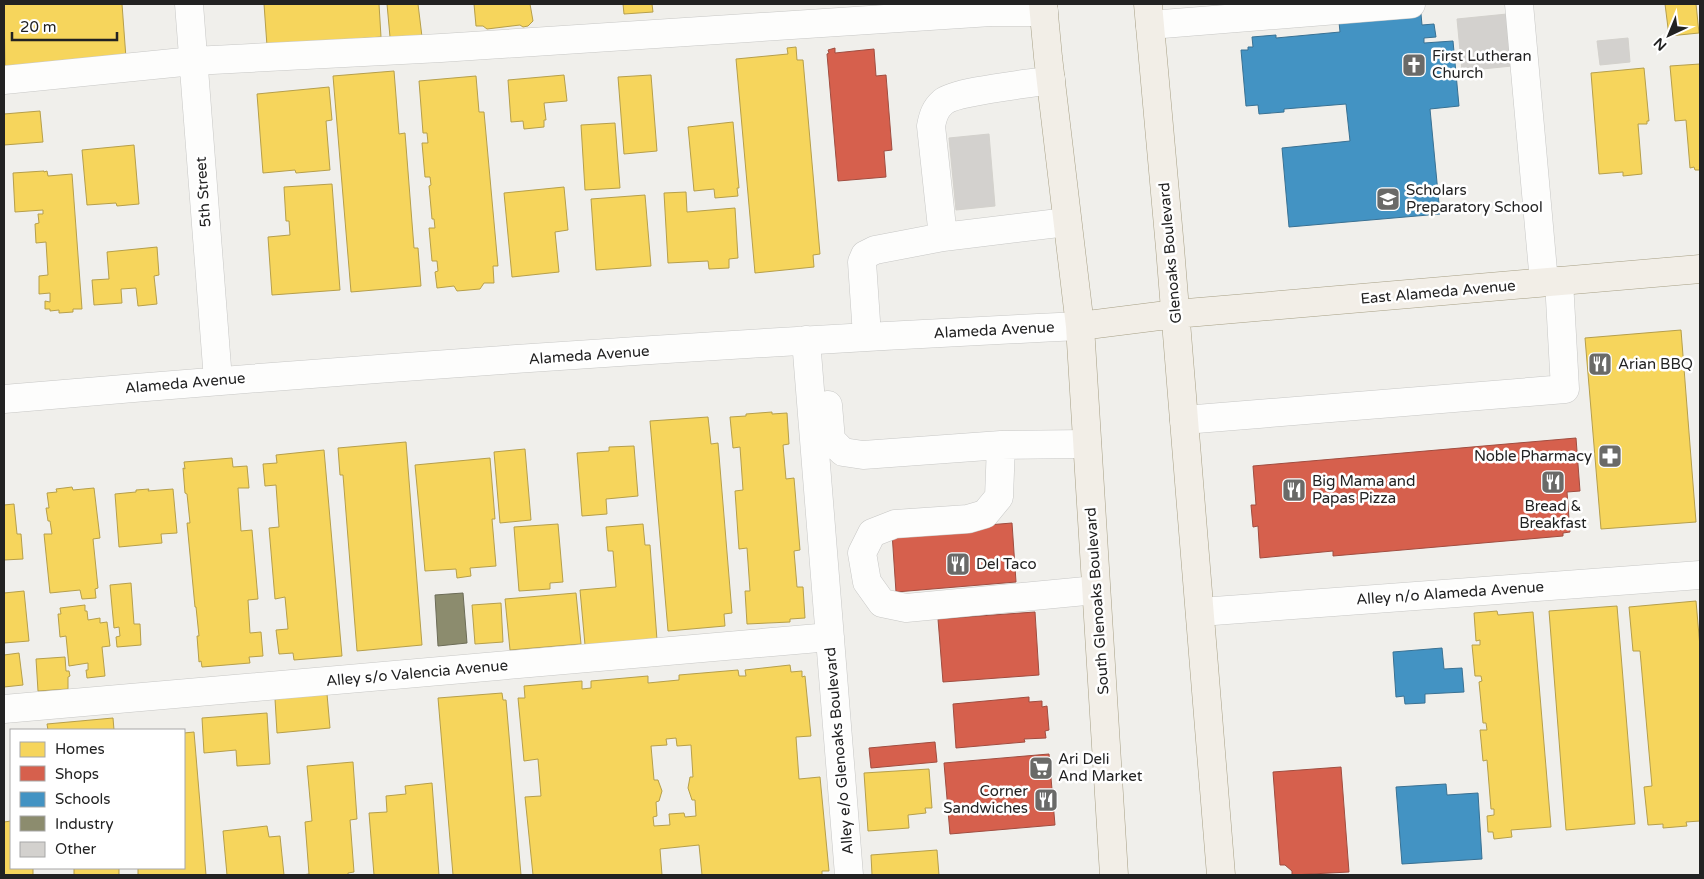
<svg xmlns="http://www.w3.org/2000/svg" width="1704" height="879" viewBox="0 0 1704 879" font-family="'Varela Round',sans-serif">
<rect width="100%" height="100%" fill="#f0efeb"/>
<path fill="#f6d55c" stroke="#b69f4b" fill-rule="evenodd" d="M4,4H122L126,58L5,67Z
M264,4H379L381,37L267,46Z
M387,4H418L423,45L391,48Z
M474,4H530L533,21L528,26L523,27L520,25L487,29L483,26H476Z
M623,4H652L653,12L624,14Z
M1665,4H1696L1699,33L1669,36Z
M796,47L797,60H803L820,254L813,255L814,267L755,273L736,59L788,54L787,48Z
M1700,64V170H1695L1694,167L1690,168L1686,120L1675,121L1670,66Z
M1644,68L1649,121H1647V124H1638L1642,174L1623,176V172L1599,174L1591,73Z
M394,71L399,134L405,133L414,248H418L421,286L351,292L333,76Z
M564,75L567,101L544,103L546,120H544V127L524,129L523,121L511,122L508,80Z
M651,75L657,151L624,154L618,77Z
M476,76L479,112H484L498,266H493L494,283H484L480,289L457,291L454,286L437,288L435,272L438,271L437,261H432L429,228H435L434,219H432L429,186L431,185L430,177H425L422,143H428L427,133H423L419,81Z
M329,87L332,120L326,121L330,170L296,173L295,170L263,173L257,94Z
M40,111L43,142L4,145V114Z
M733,122L739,188H737L738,196L715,198L714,189L694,191L688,127Z
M615,123L620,188L585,190L581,125Z
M134,145L139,204L117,206L116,203L87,205L82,150Z
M44,171V172L47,171L48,176L72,174L82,309H73V312L59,313V310L50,311V309H45V301L50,302V293L39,294V276L48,275L46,242L36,243L35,224L39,223L38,214H43V210L15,212L13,173Z
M332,184L340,290L272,295L268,237L290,235L289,221H286L284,187Z
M564,187L568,230L555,232L559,272L512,277L504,193Z
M686,192L687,212L735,208L738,258L729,259V268L709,269L708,261L668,263L664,193Z
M645,195L651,266L596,270L591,199Z
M157,247L159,275L154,276L157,304L138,306L136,288L121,289L122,303L94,305L92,280L109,279L107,252Z
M1681,330L1696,522L1601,529L1585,338Z
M772,412V414L787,413L789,444L783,445L786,479L794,478L800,550L794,551L797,587H803L805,618L790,619V622L747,624L745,591H750L747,548L739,549L735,491L743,490L740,447L733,448L730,417L746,416V414Z
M708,417L711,444L718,443L732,613L724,614L725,626L668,631L650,421Z
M406,442L422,645L357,651L343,475H340L338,448Z
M634,446L638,496L606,499L607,514L582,516L577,453L609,451V447Z
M525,449L531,520L500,523L494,452Z
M324,450L342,656L294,660L293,653L279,654L276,630L288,629L285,597L275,599L269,528L279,527L276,485L265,486L263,464L277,463L276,455Z
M232,458L233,467L247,466L249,488H238L241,531L252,530L258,599L248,600L250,633L261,632L263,656L249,657L250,663L202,667L201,661L199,662L197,636H199L196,607H195L187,523H190L187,494L185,493L183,468L185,469L184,462Z
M490,458L495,519H492L496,566L470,568L471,576L457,578L456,569L425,571L415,465Z
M72,487L73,490L94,488L100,538L93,539L98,588L95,589L96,598L82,599L80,590L50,593L44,534H52L50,521H48L46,508H49L47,493L57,492L56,489Z
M149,489L148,491L173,489L177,533L161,534L162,543L119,547L115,494L136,492V490Z
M14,504L17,534H21L23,559L4,560V505Z
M558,524L563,582L550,583V589L519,591L514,527Z
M643,524L645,545H650L657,640L585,645L580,590L616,587L613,551H608L606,527Z
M131,583L134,624H140L141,645L117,647L116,637L120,636L119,627L114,628L110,585Z
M24,591L29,641L4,643V593Z
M576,593L581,644L510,650L505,599Z
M1696,601L1700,647V821L1686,822L1687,826L1663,828V824L1648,825L1644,787L1652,786L1640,651H1633L1629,607Z
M501,603L503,642L475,644L472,605Z
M85,605V611H87L88,620L100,618V623L107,622L110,646L102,647L105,676L87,678L86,670H88V663L69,666L66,636L60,637L58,614H61L60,608Z
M1617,606L1635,824L1566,830L1549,611Z
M1497,611L1498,615L1533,612L1551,827L1511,830L1512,837L1494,839L1493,832H1488L1487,816L1494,815V809H1491L1487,760L1483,761L1480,730H1487L1486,723H1483L1479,682L1482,681L1481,676H1475L1472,645H1480V640L1476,641L1474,613Z
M19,653L23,685L4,687V655Z
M65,657L66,671H69L70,676L68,677V689L38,691L36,659Z
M790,665L791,672L802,671V677L805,676L811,736L796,737L799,779L820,777L829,871H822V875H702L699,845L660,849L662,875H533L525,797L541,796L538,759L524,761L518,698H525L524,686L582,681V689L591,688V681L648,676V683L679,680V675L738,670L739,676H746L745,670ZM676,738L677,746L691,745L693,777H690L688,788L692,800H695L696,816L685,817L684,813L669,814L670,825L654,826L653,817L657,816L656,802L659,801L662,791L658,780H654L651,746L667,745L666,739Z
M502,693L503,700H506L521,875H453L438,698Z
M327,694L330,728L277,733L275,699Z
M267,713L270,764L237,766L236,750L204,753L202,718Z
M113,718L114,730H48L47,724Z
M194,732L206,875H138V868H184V733Z
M353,762L357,819L350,820L354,872L348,873V875H302L309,874L305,822L312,821L307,766Z
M929,769L932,808H925L926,813L908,815L909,828L868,831L864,773Z
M432,783L439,875H374L369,813L387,812L386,796L406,794L405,786Z
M11,821V868H33V875H4V822Z
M267,826L269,837L280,836L284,875H227L223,831Z
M937,850L939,875H872L871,855Z
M74,868H119V875H74Z"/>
<path fill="#d6604d" stroke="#a04d40" d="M835,48V53L874,49L876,76L886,75L892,150L884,151L886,177L838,181L827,54L829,53L828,50Z
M1576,438L1580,491L1567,492L1570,532L1563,533V536L1333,556V551L1260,558L1258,526L1253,527L1251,505H1256L1253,466Z
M1012,523L1016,582L896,592L892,533Z
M1035,612L1039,675L943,682L938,619Z
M1029,697V702L1042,701V707L1047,706L1049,730L1045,731L1046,738L1024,739L1025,742L956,748L953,704Z
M935,742L937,762L871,768L869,748Z
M1049,754L1055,825L950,834L944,763Z
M1341,767L1349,872L1292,875V871L1285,865H1280L1273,772Z"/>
<path fill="#4393c3" stroke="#397193" d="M1421,14L1422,25L1434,24L1436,37L1424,38V43L1453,41L1459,106L1430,109L1440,214L1289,227L1282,148L1350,141L1346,104L1284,109V112L1259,114L1258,105L1246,106L1241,50H1248V47H1253L1252,37L1276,35V38L1340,32L1339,22Z
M1442,648L1444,669L1462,668L1464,692L1425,694V703L1405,704L1404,696L1396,697L1393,652Z
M1446,784L1447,795L1478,793L1482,859L1402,864L1396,787Z"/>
<path fill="#8c8c6e" stroke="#6c6c57" d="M463,593L467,643L438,646L435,595Z"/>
<path fill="#d3d1ce" stroke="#d3d1cc" d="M1507,14L1512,66L1462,71L1457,19Z
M1628,38L1630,62L1600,65L1597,41Z
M989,134L995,206L956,210L949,138Z"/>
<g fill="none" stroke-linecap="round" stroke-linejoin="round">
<g stroke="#c7c7c5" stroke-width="29">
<path id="minor" d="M189,4L218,380
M1519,4L1544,282
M1150,25L1411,4
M4,80L193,61L441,48L991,12H1044
M1051,80C1030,84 956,91 943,102C935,109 933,116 931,126L943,237L1067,222
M867,336L862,262L865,255L875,250L943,237
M806,340L849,875
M4,399C362,368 721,343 1080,326
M828,405L831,440L843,452L863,455L1001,445L1087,444
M1184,420L1565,389L1559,281
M1001,445L999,497L985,514L968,519L895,524L872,533L862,553L867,582L882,603L906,608L1096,590
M1200,612L1700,575
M4,709L830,637"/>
</g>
<g stroke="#a7a086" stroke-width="29">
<path id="major" d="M1043,4L1048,57L1080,326L1114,875
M1148,4L1170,248L1221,875
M1080,326L1175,314L1700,269"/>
</g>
<use href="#minor" stroke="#fdfdfc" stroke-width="28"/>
<use href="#major" stroke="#f2eee7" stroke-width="28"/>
</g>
<defs>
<g id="church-square" transform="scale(1.25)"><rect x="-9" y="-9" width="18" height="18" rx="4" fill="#6a6a68" stroke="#fff"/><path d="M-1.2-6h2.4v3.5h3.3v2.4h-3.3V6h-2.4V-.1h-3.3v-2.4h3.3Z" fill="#fff"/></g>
<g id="school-square" transform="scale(1.25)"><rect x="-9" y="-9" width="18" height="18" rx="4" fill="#6a6a68" stroke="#fff"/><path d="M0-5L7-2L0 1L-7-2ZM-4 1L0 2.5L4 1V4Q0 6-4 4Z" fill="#fff"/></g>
<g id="restaurant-square" transform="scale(1.25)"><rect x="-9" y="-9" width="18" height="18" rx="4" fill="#6a6a68" stroke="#fff"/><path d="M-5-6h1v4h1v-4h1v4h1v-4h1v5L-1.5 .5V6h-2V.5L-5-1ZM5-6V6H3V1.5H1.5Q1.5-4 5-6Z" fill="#fff"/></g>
<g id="pharmacy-square" transform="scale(1.25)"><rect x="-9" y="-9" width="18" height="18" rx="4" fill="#6a6a68" stroke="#fff"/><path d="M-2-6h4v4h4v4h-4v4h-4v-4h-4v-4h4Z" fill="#fff"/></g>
<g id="supermarket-square" transform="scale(1.25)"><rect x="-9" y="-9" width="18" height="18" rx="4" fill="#6a6a68" stroke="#fff"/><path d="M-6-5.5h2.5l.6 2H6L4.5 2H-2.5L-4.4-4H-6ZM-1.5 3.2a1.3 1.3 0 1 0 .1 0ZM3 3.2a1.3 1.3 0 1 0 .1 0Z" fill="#fff"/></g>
</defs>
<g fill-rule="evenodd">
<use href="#church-square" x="1414" y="65"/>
<use href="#school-square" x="1388" y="199"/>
<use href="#restaurant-square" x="1600" y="364"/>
<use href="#pharmacy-square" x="1610" y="456"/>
<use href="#restaurant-square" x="1553" y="482"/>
<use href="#restaurant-square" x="1294" y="490"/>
<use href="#restaurant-square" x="958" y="564"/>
<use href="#supermarket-square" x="1041" y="768"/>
<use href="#restaurant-square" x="1046" y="800"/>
</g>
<g text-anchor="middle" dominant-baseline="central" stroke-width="5" stroke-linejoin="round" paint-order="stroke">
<g font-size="15" fill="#222" stroke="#fff" text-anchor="start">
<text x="1432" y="56">First Lutheran<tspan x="1432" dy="17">Church</tspan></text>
<text x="1406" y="190">Scholars<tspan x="1406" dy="17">Preparatory School</tspan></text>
<text x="1618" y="364">Arian BBQ</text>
<text x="1592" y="456" text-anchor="end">Noble Pharmacy</text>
<text x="1312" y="481">Big Mama and<tspan x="1312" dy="17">Papas Pizza</tspan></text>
<text x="1553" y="506" text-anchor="middle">Bread &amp;<tspan x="1553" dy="17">Breakfast</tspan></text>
<text x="976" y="564">Del Taco</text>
<text x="1058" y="759">Ari Deli<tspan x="1058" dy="17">And Market</tspan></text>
<text x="1028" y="791" text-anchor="end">Corner<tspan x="1028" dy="17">Sandwiches</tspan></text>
</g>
<g font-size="15" fill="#222" stroke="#fff">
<text transform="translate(203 192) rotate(-94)">5th Street</text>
<text transform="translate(1170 253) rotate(-95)">Glenoaks Boulevard</text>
<text transform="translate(1438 292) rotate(-5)">East Alameda Avenue</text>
<text transform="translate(994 330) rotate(-3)">Alameda Avenue</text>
<text transform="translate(589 355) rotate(-4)">Alameda Avenue</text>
<text transform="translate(185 383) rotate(-5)">Alameda Avenue</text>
<text transform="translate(1450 593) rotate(-4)">Alley n/o Alameda Avenue</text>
<text transform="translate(1097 601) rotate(-94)">South Glenoaks Boulevard</text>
<text transform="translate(417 673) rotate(-5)">Alley s/o Valencia Avenue</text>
<text transform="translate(839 751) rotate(-95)">Alley e/o Glenoaks Boulevard</text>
</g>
</g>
<rect width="1704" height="879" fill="none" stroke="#222222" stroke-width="10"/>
<rect x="10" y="729" width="175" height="140" fill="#ffffff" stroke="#a7a7a7"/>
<rect x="20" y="742" width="25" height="15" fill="#f6d55c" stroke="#a7a7a7"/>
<text x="55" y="754" font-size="15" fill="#222222">Homes</text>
<rect x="20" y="766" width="25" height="15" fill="#d6604d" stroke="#a7a7a7"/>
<text x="55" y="779" font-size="15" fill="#222222">Shops</text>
<rect x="20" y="792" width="25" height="15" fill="#4393c3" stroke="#a7a7a7"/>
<text x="55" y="804" font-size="15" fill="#222222">Schools</text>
<rect x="20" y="816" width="25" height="15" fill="#8c8c6e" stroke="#a7a7a7"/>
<text x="55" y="829" font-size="15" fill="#222222">Industry</text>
<rect x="20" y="842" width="25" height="15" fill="#d3d1ce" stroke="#a7a7a7"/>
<text x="55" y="854" font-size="15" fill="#222222">Other</text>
<g transform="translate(1669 35) rotate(224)" stroke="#ffffff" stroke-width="4" paint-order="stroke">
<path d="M0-4L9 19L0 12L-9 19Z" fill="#222222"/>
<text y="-8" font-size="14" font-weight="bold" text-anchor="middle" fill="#222222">N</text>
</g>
<path d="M12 32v8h105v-8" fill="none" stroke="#222222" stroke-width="2.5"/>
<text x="20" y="32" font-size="15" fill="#222222" stroke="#ffffff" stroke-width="4" paint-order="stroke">20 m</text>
</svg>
